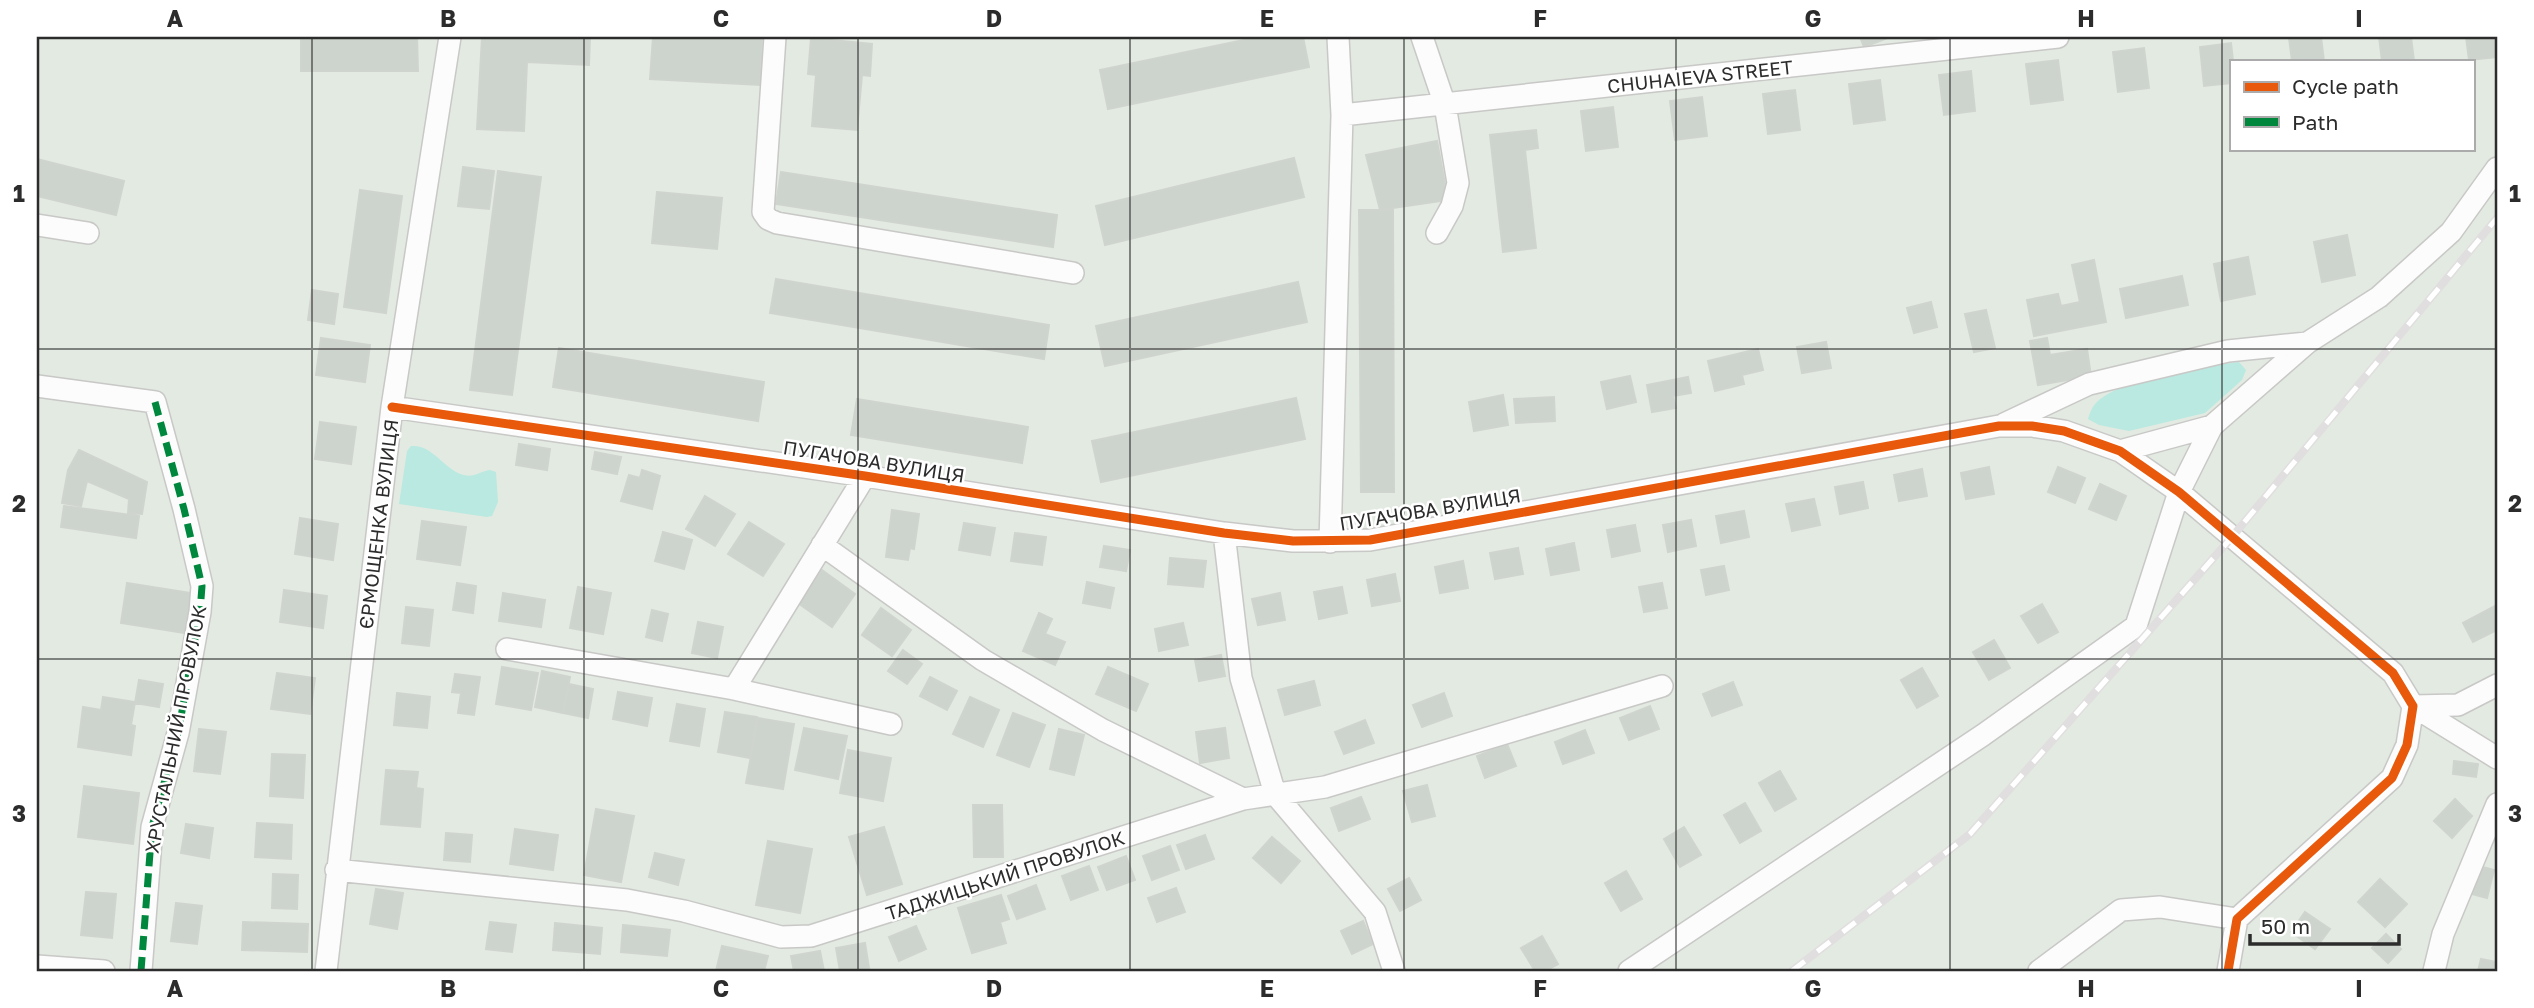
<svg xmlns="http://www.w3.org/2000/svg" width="2534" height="1008" viewBox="0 0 2534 1008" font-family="'Golos Text',sans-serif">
<rect width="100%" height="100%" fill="#e3eae2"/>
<path fill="#b9e9e0" d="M2239,362L2246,370L2242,380L2205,413L2129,431L2099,425L2088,419C2091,409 2094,403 2103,397C2128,379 2207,366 2239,362Z
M411,446C433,444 444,470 464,475C474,478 480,471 490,470L496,472L498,502L492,516L487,517L399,504L407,451Z"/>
<path fill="#cdd3cd" stroke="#cfd5ce" stroke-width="2" d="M301,37H417L418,71H301Z
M482,37H590L589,65L527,62L524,131L477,129Z
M653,37L762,38L760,85L650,79Z
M1258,37H1303L1309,67L1108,109L1100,70Z
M1860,37H1890L1864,47Z
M2321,37L2324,61H2292L2289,38Z
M2379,37H2411L2414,61H2382Z
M2466,37H2497V57L2469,60Z
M811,38L872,44L870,76L862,75L857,130L812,126L816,75L808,74Z
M2231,43L2233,61H2231V83L2204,86L2200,47Z
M2144,48L2149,88L2118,92L2113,52Z
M2058,60L2063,100L2031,104L2026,64Z
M1971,71L1975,111L1944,115L1939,75Z
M1880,80L1885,120L1854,124L1849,84Z
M1795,90L1800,130L1768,134L1763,94Z
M1702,97L1707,136L1675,140L1670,101Z
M1613,107L1618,147L1586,151L1581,111Z
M1536,130L1538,148L1525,150L1536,248L1503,252L1490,135Z
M1437,141L1448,200L1380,210L1366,155Z
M1294,158L1304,197L1105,245L1096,206Z
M37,159L124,181L116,215L37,196Z
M463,167L494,171L489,209L458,206Z
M498,171L541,177L512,395L470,390Z
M781,172L1057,215L1053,247L776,204Z
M360,190L402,196L386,313L344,307Z
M657,192L722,198L717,249L652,243Z
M1359,210H1393L1394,492H1361Z
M2347,235L2355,275L2322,282L2314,242Z
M2248,257L2255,294L2221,301L2214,264Z
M2094,260L2106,322L2034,336L2027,300L2058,294L2061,306L2080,302L2072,265Z
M2182,276L2188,305L2126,318L2120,289Z
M776,279L1049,325L1044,359L770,313Z
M1298,282L1307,322L1105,366L1096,326Z
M312,290L338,294L334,324L308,320Z
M1931,302L1937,327L1914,333L1907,308Z
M1986,310L1995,348L1974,352L1965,314Z
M321,338L370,345L365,382L316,375Z
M2047,338L2050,355L2087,349L2091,376L2038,385L2030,341Z
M1826,342L1831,368L1802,373L1797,347Z
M559,348L764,382L758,421L553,387Z
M1758,349L1763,370L1742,375L1744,384L1715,391L1708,361Z
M1630,376L1636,402L1607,409L1601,382Z
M1688,377L1691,393L1673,396L1676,408L1652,412L1647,385Z
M1503,395L1508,425L1474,431L1469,402Z
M1554,397L1555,421L1516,423L1514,399Z
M1296,398L1305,439L1101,482L1092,441Z
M857,399L1028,427L1022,463L851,435Z
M320,422L356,427L351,464L315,459Z
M519,444L550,449L547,470L516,465Z
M79,450L147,482L142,514L128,513L129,499L87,481L81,506L62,503L68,470Z
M595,452L621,457L617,474L592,469Z
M1989,467L1994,494L1966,499L1961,473Z
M2058,467L2085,478L2075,503L2048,492Z
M1922,469L1927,496L1899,501L1894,475Z
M642,470L660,476L652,509L621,501L629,475L640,478Z
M1863,482L1868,508L1840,514L1835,487Z
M2100,484L2126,496L2116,520L2089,509Z
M705,496L735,514L715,546L686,529Z
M1814,499L1820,525L1792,531L1786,504Z
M64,506L139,516L136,538L61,527Z
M892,510L919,514L914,549L910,548L908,560L886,557Z
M1744,511L1749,537L1721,543L1716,516Z
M300,518L338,524L333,560L295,554Z
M1691,520L1696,546L1668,552L1663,525Z
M422,521L466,527L460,565L417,559Z
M749,522L784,544L763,576L728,554Z
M964,523L995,528L990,555L959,550Z
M1635,525L1640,551L1612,557L1607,530Z
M663,532L692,540L684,569L655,561Z
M1015,533L1046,537L1042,565L1011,561Z
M1574,543L1579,570L1551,575L1546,549Z
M1104,546L1130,550L1126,571L1100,567Z
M1518,548L1523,574L1495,579L1490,553Z
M1170,558L1206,561L1203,587L1168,584Z
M1463,561L1468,588L1440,593L1435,567Z
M1724,566L1729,590L1706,595L1701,570Z
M822,570L855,594L832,627L798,603Z
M1395,574L1400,601L1372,606L1367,580Z
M1087,582L1114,588L1110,608L1083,603Z
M127,583L191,593L185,633L121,623Z
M457,583L476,586L473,613L453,610Z
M1662,583L1667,608L1644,612L1639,587Z
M578,587L611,593L603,634L570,628Z
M1342,587L1347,613L1319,619L1314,592Z
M284,590L327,596L323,628L280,622Z
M503,593L545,600L541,627L499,621Z
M1280,593L1285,620L1258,625L1252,599Z
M2042,604L2058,632L2038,643L2021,616Z
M2497,605V630L2473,642L2463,623Z
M406,607L433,610L429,646L402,643Z
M881,608L911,630L892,656L862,635Z
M652,610L668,614L662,641L646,637Z
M1039,613L1052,619L1045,634L1065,642L1055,665L1023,651Z
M698,622L723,627L717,658L692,653Z
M1183,623L1188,645L1159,651L1155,629Z
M1994,640L2010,668L1989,680L1973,652Z
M903,650L922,664L907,684L888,671Z
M1221,655L1225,676L1199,681L1195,660Z
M502,667L538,673L531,710L496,704Z
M1108,667L1148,684L1136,711L1096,694Z
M1922,668L1938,696L1917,708L1901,680Z
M542,671L570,677L563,713L535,707Z
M277,673L315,678L310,714L271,709Z
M455,674L480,677L474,715L458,713L461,693L452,692Z
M930,677L957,691L947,710L920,696Z
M139,680L163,684L159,707L135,703Z
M1314,681L1320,705L1285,715L1278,690Z
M1733,682L1742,705L1712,716L1703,694Z
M569,684L593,689L588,718L563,713Z
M618,692L652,698L647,726L613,719Z
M397,693L430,697L427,728L394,725Z
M1444,693L1452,716L1422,727L1413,705Z
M103,697L135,702L131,725L135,726L131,755L78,747L83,707L101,710Z
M970,697L999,710L983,747L953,734Z
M677,704L705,709L699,746L670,741Z
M1650,706L1659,729L1629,740L1620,718Z
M725,712L757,717L750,758L718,752Z
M1013,713L1045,725L1029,767L997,755Z
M758,718L794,724L783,789L746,783Z
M1365,720L1374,743L1344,754L1335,732Z
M804,728L847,736L838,779L795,770Z
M1225,728L1229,758L1200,763L1196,732Z
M199,729L226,732L220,774L194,771Z
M1059,729L1084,735L1074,775L1050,769Z
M1585,730L1594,753L1563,764L1555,742Z
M1507,744L1516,766L1485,778L1477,756Z
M848,750L891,758L883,801L840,793Z
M272,754L305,755L303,798L270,796Z
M2454,761L2478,764L2476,777L2453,774Z
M386,770L418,772L416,788L423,789L420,827L381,824Z
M1780,771L1796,799L1775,811L1759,783Z
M1427,785L1435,816L1412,822L1403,791Z
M84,786L139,793L133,844L78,837Z
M1361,797L1370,819L1339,831L1331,808Z
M2455,799L2472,816L2452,838L2434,821Z
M1745,803L1761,831L1740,843L1724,815Z
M973,805H1002L1003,857H974Z
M596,809L634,816L621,882L584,875Z
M257,823L292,825L291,859L255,857Z
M186,824L213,828L209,858L181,853Z
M884,827L902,884L867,895L849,837Z
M1684,827L1701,855L1680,867L1664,839Z
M515,829L558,835L553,870L510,864Z
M446,833L472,835L470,862L444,860Z
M1205,835L1214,859L1186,869L1177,845Z
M1272,837L1300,861L1281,883L1253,858Z
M768,841L812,849L800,913L756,905Z
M1170,846L1179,870L1152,880L1143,856Z
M655,853L684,860L678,885L649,877Z
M1126,856L1135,880L1107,890L1098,867Z
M1089,866L1098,890L1071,900L1062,876Z
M2479,866L2494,870L2487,898L2472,894Z
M1626,871L1642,899L1621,911L1605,883Z
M273,874L298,875L297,909L272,908Z
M1409,878L1421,900L1400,911L1388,889Z
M2380,879L2407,904L2385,927L2358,902Z
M1036,885L1045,909L1017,919L1008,896Z
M1176,888L1185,912L1157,922L1148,898Z
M376,889L403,893L397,929L370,924Z
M86,892L116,894L112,938L81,935Z
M1001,895L1009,919L1000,922L1006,943L972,953L958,908Z
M176,903L202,906L197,944L171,941Z
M2305,912L2330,929L2315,949L2291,932Z
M1363,921L1373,944L1352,954L1341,931Z
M243,922L308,924L307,952L242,950Z
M490,922L516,925L512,952L486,949Z
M555,923L602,928L600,954L553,950Z
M623,925L670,930L667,956L621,952Z
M916,926L926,949L899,961L889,937Z
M2386,934L2401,949L2388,963L2372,948Z
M1542,936L1558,964L1545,971H1535L1521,948Z
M865,943L869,968L840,971L836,948Z
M722,946L768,956L764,971H716Z
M820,951L824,971H794L791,956Z
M2481,959L2497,962V971H2478Z"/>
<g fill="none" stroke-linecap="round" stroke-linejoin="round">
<g stroke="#c8c8c7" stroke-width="24">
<path id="minor" d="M775,37L763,212L768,219L777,223L1073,273
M1422,37L1445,105L1458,183L1452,206L1437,233
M1342,115L2058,37
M37,225L88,233
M37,386L155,402L184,509L202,586L200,612L178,733L152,827L141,971
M392,407L865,476L1224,533L1293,541L1370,540L1999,426H2032L2064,431L2120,451L2179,492L2393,673L2413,706L2407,745L2392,778L2237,919L2228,971
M2004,424L2089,384L2228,351L2307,343
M2120,451L2212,426
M1224,533L1241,678L1275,794L1375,912L1394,971
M1330,542L1342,115L1338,37
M822,545L983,660L1103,730L1243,799
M507,649L734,689L891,724
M734,689L865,476
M2413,706L2497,758
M2413,706L2458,705L2497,685
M336,870L627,900L684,911L781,937L811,936L1243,799L1325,787L1662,686
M37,966L104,971
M326,971L392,407L450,37
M1629,971L1983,735L2136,626L2179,492L2212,426L2307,343L2379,297L2451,232L2497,168
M2039,971L2121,910L2160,907L2237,919
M2434,971L2443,934L2497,804"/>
</g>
<use href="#minor" stroke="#fbfcfb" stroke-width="21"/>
<g stroke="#e0dedf" stroke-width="8">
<path id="rail" d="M1792,971L1970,834L2232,537L2497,218"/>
</g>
<use href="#rail" stroke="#fff" stroke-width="5" stroke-dasharray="16" stroke-linecap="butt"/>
<path stroke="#00873e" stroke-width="7" stroke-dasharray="14 7" stroke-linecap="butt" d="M141,971L152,827L178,733L200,612L202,586L184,509L155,402"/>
<g stroke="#fff" stroke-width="13">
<path id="cycleway" d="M392,407L865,476L1224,533L1293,541L1370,540L1999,426H2032L2064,431L2120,451L2179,492L2393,673L2413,706L2407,745L2392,778L2237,919L2228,971"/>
</g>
<use href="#cycleway" stroke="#e8590c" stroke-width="9"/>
</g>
<path fill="none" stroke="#2c2c2c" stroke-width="2" stroke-opacity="0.55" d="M312,37V971M584,37V971M858,37V971M1130,37V971M1404,37V971M1676,37V971M1950,37V971M2222,37V971M37,349H2497M37,659H2497"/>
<g text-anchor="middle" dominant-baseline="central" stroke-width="5" stroke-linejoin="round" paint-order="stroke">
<g font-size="19" fill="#2c2c2c" stroke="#fff">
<text transform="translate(1700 76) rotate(-6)">CHUHAIEVA STREET</text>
<text transform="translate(874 461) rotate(9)">ПУГАЧОВА ВУЛИЦЯ</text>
<text transform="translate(1430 509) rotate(-9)">ПУГАЧОВА ВУЛИЦЯ</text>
<text transform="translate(378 524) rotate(-83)">ЄРМОЩЕНКА ВУЛИЦЯ</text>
<text transform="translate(175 729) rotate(-79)">ХРУСТАЛЬНИЙ ПРОВУЛОК</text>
<text transform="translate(1005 875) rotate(-18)">ТАДЖИЦЬКИЙ ПРОВУЛОК</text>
</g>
</g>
<rect width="2534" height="1008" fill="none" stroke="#ffffff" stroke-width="77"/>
<rect x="2230" y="60" width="245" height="91" fill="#ffffff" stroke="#ababab" stroke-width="2"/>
<rect x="2244" y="82" width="35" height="10" fill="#e8590c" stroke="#ababab" stroke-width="2"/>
<text x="2292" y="94" font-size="21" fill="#2c2c2c">Cycle path</text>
<rect x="2244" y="117" width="35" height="10" fill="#00873e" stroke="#ababab" stroke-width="2"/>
<text x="2292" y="130" font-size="21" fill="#2c2c2c">Path</text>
<path d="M2250 934v10h149v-10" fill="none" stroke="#2c2c2c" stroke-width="3.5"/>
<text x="2261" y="934" font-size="21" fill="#2c2c2c" stroke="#ffffff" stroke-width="5" paint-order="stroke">50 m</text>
<rect x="38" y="38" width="2458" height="932" fill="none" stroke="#2c2c2c" stroke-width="2.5"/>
<g font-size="23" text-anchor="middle" font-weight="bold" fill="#2c2c2c">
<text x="175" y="27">A</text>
<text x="448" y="27">B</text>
<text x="721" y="27">C</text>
<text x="994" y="27">D</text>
<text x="1267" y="27">E</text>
<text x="1540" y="27">F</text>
<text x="1813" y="27">G</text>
<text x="2086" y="27">H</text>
<text x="2359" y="27">I</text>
<text x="19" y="202">1</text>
<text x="2515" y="202">1</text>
<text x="19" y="512">2</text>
<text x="2515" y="512">2</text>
<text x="19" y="822">3</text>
<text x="2515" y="822">3</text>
<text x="175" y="997">A</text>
<text x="448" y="997">B</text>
<text x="721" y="997">C</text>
<text x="994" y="997">D</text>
<text x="1267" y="997">E</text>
<text x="1540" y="997">F</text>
<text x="1813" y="997">G</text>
<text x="2086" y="997">H</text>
<text x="2359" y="997">I</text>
</g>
</svg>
